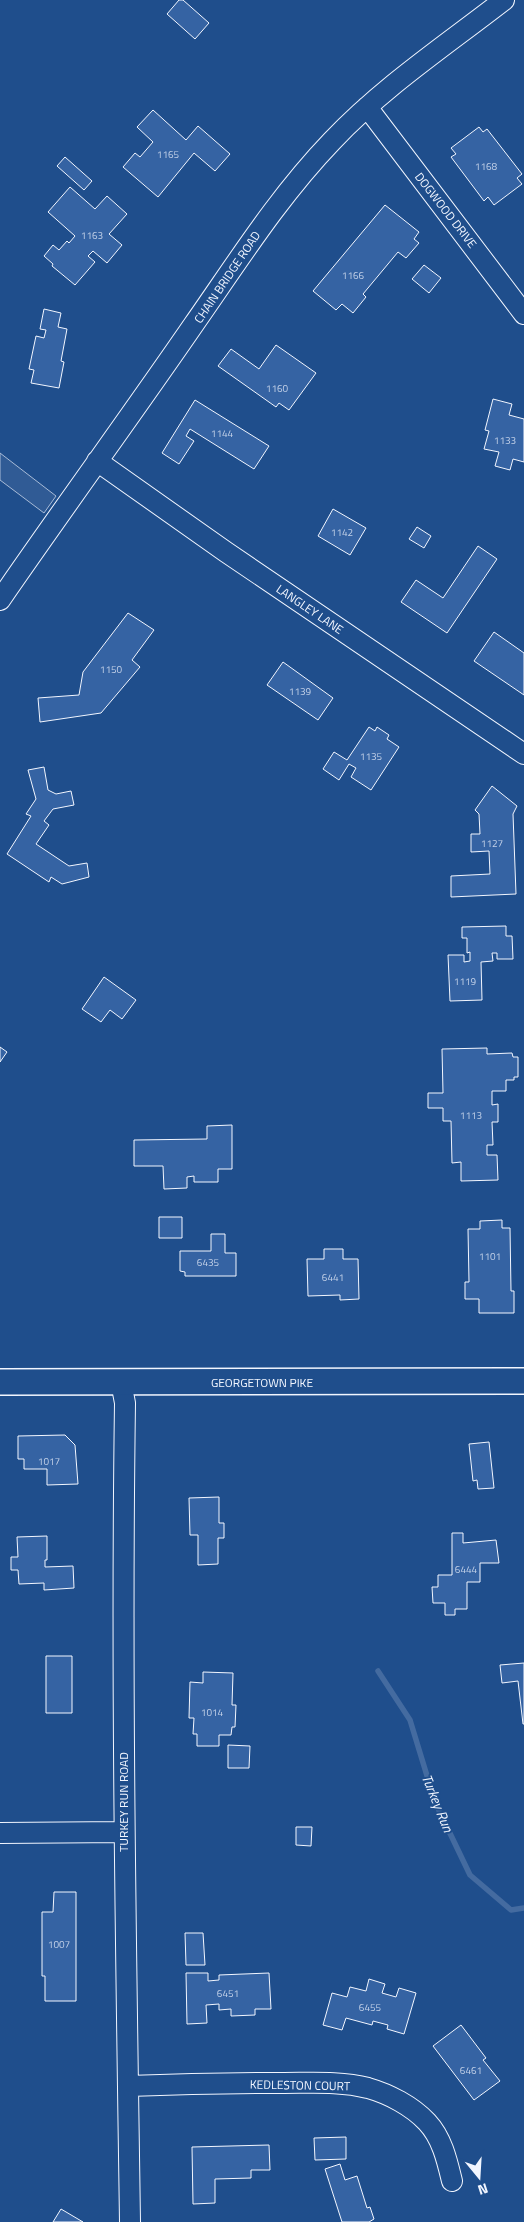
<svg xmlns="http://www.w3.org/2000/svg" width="524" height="2222" viewBox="0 0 524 2222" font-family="'Titillium Web',sans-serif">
<rect width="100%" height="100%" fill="#1f4e8c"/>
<path fill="#305b95" stroke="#a8bbd7" d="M0,453L56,496L44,513L0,480Z"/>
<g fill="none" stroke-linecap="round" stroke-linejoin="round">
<path stroke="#446ba0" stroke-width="5.5" d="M378,1671L410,1720L435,1802L470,1875L511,1910L524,1908"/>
</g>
<path fill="#3563a3" stroke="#f2f6ff" d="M179,0H183L209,23L195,39L167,14Z
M153,110L186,140L198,126L230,154L215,171L194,153L158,197L123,167L135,153L140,157L153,142L137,127Z
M479,127L483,132L487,129L522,174L517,178L522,184L494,205L488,197L484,201L451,157L456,154L451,148Z
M65,157L92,181L84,190L57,166Z
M70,187L95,209L107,196L127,214L109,234L122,245L107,263L93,251L88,256L95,262L75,285L52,266L53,264L44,256L53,245L59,250L67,241L69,243L75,236L48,212Z
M385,205L419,232L414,239L419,243L406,258L398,252L363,294L366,297L353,313L342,304L336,310L313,291Z
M424,265L441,278L429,293L412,279Z
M44,309L61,313L58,327L67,329L61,361L64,362L59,388L31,383L34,370L29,369L36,336L44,338L46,330L40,329Z
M276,345L316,373L289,410L279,403L276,407L218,366L231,349L259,369Z
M493,399L512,404L509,415L524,419V462L513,459L510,470L495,466L499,452L484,449L489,431L485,430Z
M195,400L269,446L254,469L190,429L186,436L194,441L179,464L162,453Z
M333,509L366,528L350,555L318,536Z
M417,527L431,536L424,548L409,539Z
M478,546L497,559L447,633L401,602L416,580L443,598Z
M128,613L154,630L132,660L140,667L101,713L40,722L38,698L79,695L83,672Z
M494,632L524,653V695L474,661Z
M283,662L333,698L318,720L267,685Z
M369,727L375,731L377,727L389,735L387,739L399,747L371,790L351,777L356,768L349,764L339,780L323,769L334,752L347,760Z
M44,767L48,790L56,794L71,791L74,805L53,809L44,821L49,825L36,844L69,866L87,863L89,877L62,884L51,877L49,882L7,854L31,816L26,814L36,799L28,770Z
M492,786L517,806L513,814L516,894L451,897V876L490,874L489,851L471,852V834H480L479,814L475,810Z
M506,926V936H512L513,959H497V953H492L493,961L481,962L482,1000L450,1001L448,955H464V962L470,961V952L467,953V938H462V927Z
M104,977L136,1000L122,1019L110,1010L101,1022L82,1009Z
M0,1047L7,1052L0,1062Z
M487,1048V1054L512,1053L513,1057H518V1077H514V1080H506V1091H492V1105L498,1104V1122H492L493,1145H487V1155H497L498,1180L461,1181V1162L452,1163L451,1121H443V1108H428V1093H443L442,1049Z
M232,1125V1169H218V1182H194V1176L187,1177V1188L164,1189L163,1166H134V1140L207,1139V1126Z
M159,1217H182V1238H159Z
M502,1220V1228H510L511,1291H514V1313H479V1299H465V1282H469L468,1229H480V1221Z
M211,1234H225V1253H236V1276H185V1272L180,1271V1251H211Z
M324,1249H343V1259H358L359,1299L340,1300V1295L308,1296L307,1259H324Z
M65,1435L75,1445L78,1484L47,1485V1469H24V1459H18V1436Z
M489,1442L494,1488L478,1489L477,1480L473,1481L469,1444Z
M219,1497V1523H224V1538H218V1564L198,1565V1535H190L189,1498Z
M452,1533H463V1543L496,1540L499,1563H480V1582H467V1609H455V1615H445V1603H433L432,1587H438V1575H452Z
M47,1536V1560H45V1567L73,1566L74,1588L44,1590V1583L19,1584L18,1570H11V1557H18L17,1537Z
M46,1656H72V1713H46Z
M524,1663V1724H523L518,1681L502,1683L500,1665Z
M203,1672L233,1673L232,1705H236L235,1727H232L231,1735H219V1746H197V1734H193L194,1718H189L190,1682L203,1683Z
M228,1745L250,1746L249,1768H228Z
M296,1827H312L311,1846L296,1845Z
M54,1892H76V2001H45V1976H42V1912H53Z
M185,1933H203L205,1965H186Z
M186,1973H208V1981L219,1980V1975L269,1973L271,2009H255V2015L231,2016V2009L219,2010V2004L206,2005L207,2023L187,2024Z
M369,1979L385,1984L382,1993L396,1997L399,1988L416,1993L404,2034L387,2029L388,2025L373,2021L372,2025L346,2018L342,2030L323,2025L332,1993L347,1997L350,1987L366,1991Z
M461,2025L486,2058L483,2060L500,2081L474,2100L433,2046Z
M346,2137V2159L315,2160L314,2138Z
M269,2145L270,2170H251V2178L215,2179V2203L193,2204L192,2147Z
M340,2164L345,2180L357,2176L367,2208L370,2207L374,2219L369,2222H342L325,2169Z
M61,2209L83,2222H53Z"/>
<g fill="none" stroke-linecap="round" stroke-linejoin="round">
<g stroke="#f2f6ff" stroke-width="22">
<path id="minor" d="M367,107L524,314
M97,461L226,552L524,754
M0,600C64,507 130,417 194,324C238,261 279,196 332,141C383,87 446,45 504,0
M121,1382L125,1403C121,1676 126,1949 130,2222
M0,1833L123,1832
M128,2086C180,2084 232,2083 284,2083C312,2083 341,2081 368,2088C389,2094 412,2106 427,2122C442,2138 447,2160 452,2181"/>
</g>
<g stroke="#f2f6ff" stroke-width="28">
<path id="major" d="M0,1382L524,1381"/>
</g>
<use href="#minor" stroke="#1f4e8c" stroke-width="20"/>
<use href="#major" stroke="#1f4e8c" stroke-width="25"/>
</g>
<g text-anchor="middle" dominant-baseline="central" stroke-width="4" stroke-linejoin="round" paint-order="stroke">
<g font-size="10" fill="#c3d1e8">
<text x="168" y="154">1165</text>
<text x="486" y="166">1168</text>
<text x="92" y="235">1163</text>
<text x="353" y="275">1166</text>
<text x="277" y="388">1160</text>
<text x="222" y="433">1144</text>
<text x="505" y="440">1133</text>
<text x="342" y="532">1142</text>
<text x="111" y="669">1150</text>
<text x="300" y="691">1139</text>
<text x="371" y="756">1135</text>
<text x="492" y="843">1127</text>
<text x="465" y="981">1119</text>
<text x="471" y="1115">1113</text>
<text x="490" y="1256">1101</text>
<text x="208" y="1262">6435</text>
<text x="333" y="1277">6441</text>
<text x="49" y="1461">1017</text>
<text x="466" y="1569">6444</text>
<text x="212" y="1712">1014</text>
<text x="59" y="1944">1007</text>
<text x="228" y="1993">6451</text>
<text x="370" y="2007">6455</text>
<text x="471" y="2070">6461</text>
</g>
<g font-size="12" fill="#f2f6ff" stroke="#1f4e8c">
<text transform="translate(446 210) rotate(52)">DOGWOOD DRIVE</text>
<text transform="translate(227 277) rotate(-56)">CHAIN BRIDGE ROAD</text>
<text transform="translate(310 609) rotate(34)">LANGLEY LANE</text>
<text x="262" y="1382">GEORGETOWN PIKE</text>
<text transform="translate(123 1802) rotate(-90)">TURKEY RUN ROAD</text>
<text transform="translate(300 2085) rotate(1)">KEDLESTON COURT</text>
</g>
<g font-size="14" font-style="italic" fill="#f2f6ff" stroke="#1f4e8c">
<text transform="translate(438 1803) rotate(68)">Turkey Run</text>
</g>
</g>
<g transform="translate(479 2177) rotate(162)" stroke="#1f4e8c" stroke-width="4" paint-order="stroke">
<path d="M0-4L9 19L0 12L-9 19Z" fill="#f2f6ff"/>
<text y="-8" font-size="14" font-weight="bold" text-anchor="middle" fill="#f2f6ff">N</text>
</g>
</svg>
